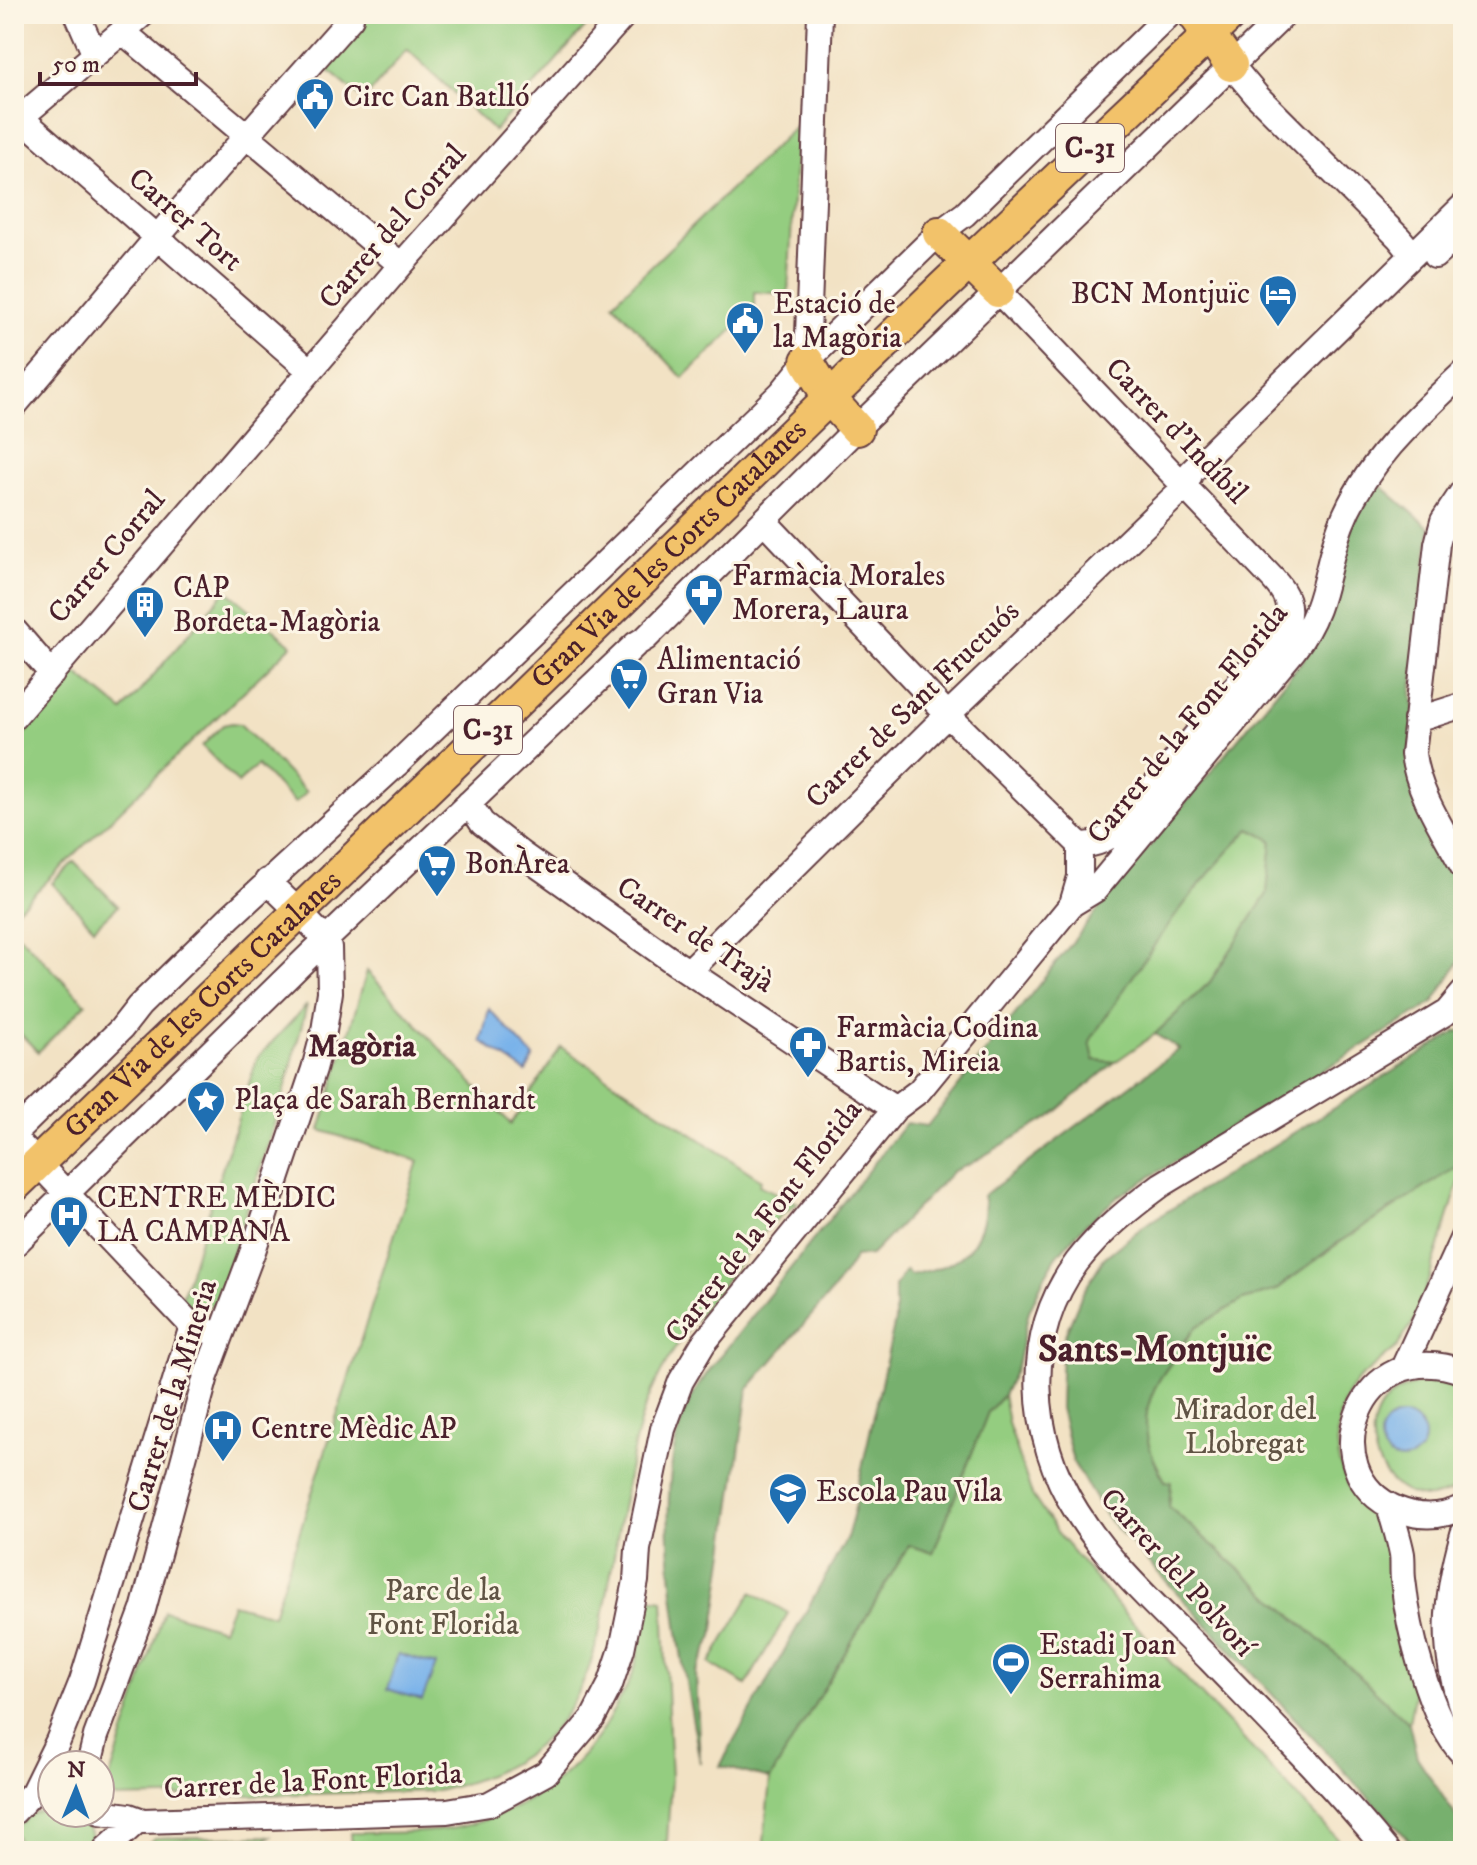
<svg xmlns="http://www.w3.org/2000/svg" width="1477" height="1865" viewBox="0 0 1477 1865" font-family="'IM FELL DW Pica',serif">
<rect width="100%" height="100%" fill="#fcf5e5"/>
<filter id="ink" filterUnits="userSpaceOnUse"><feTurbulence type="fractalNoise" baseFrequency=".0125" numOctaves="2"/><feDisplacementMap in="SourceGraphic" scale="16" xChannelSelector="R" yChannelSelector="G"/><feConvolveMatrix kernelMatrix="1 2 1 2 8 2 1 2 1" color-interpolation-filters="sRGB"/></filter>
<filter id="wash" filterUnits="userSpaceOnUse"><feTurbulence type="fractalNoise" baseFrequency=".006" numOctaves="4" result="noise"/><feDisplacementMap in="SourceGraphic" scale="32" xChannelSelector="R" yChannelSelector="G"/><feGaussianBlur stdDeviation="1.8" result="paint"/><feColorMatrix in="noise" values="0 0 0 0 0 0 0 0 0 0 0 0 0 0 0 0 0 1.4 0 .05"/><feComposite in="paint" operator="in"/></filter>
<g filter="url(#wash)">
<rect width="100%" height="100%" fill="#f2e2c4"/>
<path fill="#94cd80" stroke="#6f7656" stroke-width="2" fill-rule="evenodd" d="M354,14H597L494,131L407,49L364,100L316,60Z
M797,125L788,294L754,292V310L683,378L613,303Z
M226,590L292,645L14,913V746L76,673L123,711Z
M232,723L240,724L306,792L295,803L257,765L238,783L202,746L223,725Z
M1250,829L1272,840L1267,894L1210,982L1155,1034L1115,1062L1094,1060L1089,1041C1138,968 1186,892 1250,829Z
M74,862L118,906L94,928L52,883Z
M14,930L86,1004L38,1052L14,1027Z
M367,971L511,1124L561,1047L761,1180L759,1185L798,1203C770,1220 752,1248 731,1273C692,1322 652,1372 637,1434C625,1483 618,1535 609,1584C590,1700 558,1763 437,1791L115,1798L108,1783L164,1611L222,1629L232,1604L273,1615L418,1161L320,1130Z
M307,1005L284,1093L218,1300C204,1312 199,1310 183,1302L182,1297L257,1058Z
M1463,1163V1170L1417,1316L1397,1347L1359,1379L1348,1393L1340,1413L1337,1436L1339,1462L1349,1488L1382,1527L1390,1553L1416,1684L1409,1723L1329,1648L1169,1507L1171,1482L1165,1481L1148,1447L1145,1427L1147,1410L1153,1390L1163,1372L1196,1327L1243,1300L1276,1290L1336,1245Z
M1435,1382L1453,1386L1463,1393V1485C1382,1540 1322,1388 1435,1382ZM1400,1416L1419,1424C1434,1450 1403,1471 1383,1449L1387,1422Z
M1003,1395L1008,1423L1032,1495L1058,1534L1125,1614L1349,1851H763L770,1779L909,1545L933,1553L988,1412Z
M752,1592L788,1613L746,1685L710,1663Z
M648,1598L663,1600L671,1778L667,1841L647,1851H535L520,1848L357,1851C352,1845 351,1841 351,1833C385,1832 421,1834 455,1828C522,1814 580,1774 612,1713C619,1699 630,1685 634,1670C641,1647 643,1621 648,1598Z
M52,1807V1813C58,1813 66,1812 72,1813C86,1816 94,1838 92,1851H20L15,1829L30,1814Z
M271,1836L251,1851H145L146,1846L154,1838Z"/>
<path fill="#77b06e" stroke="#60684c" stroke-width="2" d="M1378,483L1430,528L1412,694L1438,839L1463,900L1462,957L1433,1003L1119,1196L1085,1225L1058,1254L1045,1276L1029,1311L1017,1366L1003,1395L988,1412L933,1553L909,1545L770,1779L720,1766L847,1538L859,1493L857,1490L895,1321V1286L906,1270L910,1275C927,1271 950,1267 964,1254C978,1241 989,1214 983,1196L1179,1049L1155,1034L1210,982L1267,894L1272,840L1250,829C1186,892 1139,967 1090,1041L1094,1060L1115,1062L1050,1117L966,1166L953,1171L871,1255L855,1257L834,1289L748,1389L713,1636L696,1673L700,1763C684,1664 643,1490 691,1399C696,1388 704,1378 711,1368L906,1123L927,1126L1113,891L1311,650C1335,612 1334,584 1345,543C1352,520 1364,502 1378,483Z
M1458,1031H1463V1163L1336,1244L1276,1290L1243,1300L1196,1327L1184,1342L1183,1358H1175C1140,1399 1137,1435 1165,1481L1171,1482L1169,1507L1329,1648L1409,1723L1417,1757L1463,1827V1851H1419L1107,1518L1073,1462L1060,1408L1062,1342L1082,1294L1104,1258L1145,1225Z"/>
<path fill="#7ab3ea" stroke="#62698a" stroke-width="2" d="M489,1009L534,1057L526,1072L481,1041Z
M1380 1438a22 22 0 1 1 44 0a22 22 0 1 1-44 0Z
M398,1654L436,1665L422,1700L387,1689Z"/>
</g>
<g filter="url(#ink)">
<g fill="none" stroke-linecap="round" stroke-linejoin="round">
<g stroke="#633c42" stroke-width="28">
<path id="minor" d="M77,14L91,46L96,53
M122,31L401,265
M1231,65L1257,96L1399,238L1413,255
M20,117L309,370
M14,123L143,14
M1435,256L1463,230
M807,361L820,14
M14,406L172,220L351,18L346,14
M1463,491L1443,521L1437,544L1413,754C1418,794 1444,831 1463,867
M765,522L948,715L1080,845C1097,845 1107,840 1120,828L1286,625C1292,605 1286,593 1273,579L998,291
M14,630L52,674
M14,717L401,265L625,14
M1416,720L1463,705
M469,803L482,823L520,853L674,962L895,1109
M1072,904L1080,877V845
M689,971L935,727L1171,500L1185,487L1191,472L1463,206
M14,1134L121,1029L139,1006L230,917L396,765L781,393L807,361L939,233L965,214L1170,14
M14,1138L192,1326L208,1331
M14,1245L311,954L636,644L646,638L850,435L1285,14
M1403,1368L1463,1237
M1463,1372C1359,1332 1310,1473 1397,1509C1419,1518 1441,1518 1463,1507
M1389,1505C1393,1521 1399,1538 1402,1554C1403,1562 1402,1571 1403,1579C1408,1628 1429,1719 1463,1754
M1463,1534C1445,1598 1440,1648 1463,1711
M89,1765L96,1736L143,1610L206,1376L254,1248L314,1069L324,1031L330,992L329,947L326,940L299,912L267,881
M33,1792L58,1741L82,1681L192,1326
M14,1812L33,1792L50,1790
M100,1812L129,1816L143,1821L447,1811L489,1804L546,1773L593,1718L610,1685L622,1649L636,1581L638,1549L663,1429L681,1381L703,1344L895,1109L919,1091L1072,904L1095,890L1294,650C1328,605 1323,573 1341,525C1364,464 1417,416 1463,373
M106,1849L137,1821
M1387,1851C1332,1784 1271,1723 1210,1660C1165,1614 1112,1568 1077,1512C1029,1437 1022,1336 1077,1262C1101,1231 1130,1208 1161,1185L1447,1012L1463,993"/>
</g>
<g stroke="#633c42" stroke-width="36">
<g id="major">
<path d="M1194,14L1231,65"/>
<path d="M939,233L998,291"/>
<path d="M807,361L830,399L857,429"/>
<path id="s1" d="M14,1186L514,705L942,288L1231,14"/>
</g>
</g>
<use href="#minor" stroke="#fff" stroke-width="24"/>
<use href="#major" stroke="#f2c26a" stroke-width="32"/>
</g>
</g>
<defs>
<g id="civic-pin" transform="scale(2)"><path d="M0 17L-7.5 6A9.5 9.5 0 1 1 7.5 6Z" fill="#1f6fb2" stroke="#fcf5e5"/><path d="M-.6-6.5H3V-4.5H.6V-3L4-1V1h2V6H-6V1h2V-1L-.6-3ZM-1.2 2.5V6h2.4V2.5Z" fill="#fff"/></g>
<g id="hotel-pin" transform="scale(2)"><path d="M0 17L-7.5 6A9.5 9.5 0 1 1 7.5 6Z" fill="#1f6fb2" stroke="#fcf5e5"/><path d="M-6-4.5h1.5V1H6V5H4.5V3h-9V5H-6ZM-4 0a1.8 1.8 0 1 1 3.6 0ZM.5 0V-2.5h3Q6-2.5 6 0Z" fill="#fff"/></g>
<g id="pharmacy-pin" transform="scale(2)"><path d="M0 17L-7.5 6A9.5 9.5 0 1 1 7.5 6Z" fill="#1f6fb2" stroke="#fcf5e5"/><path d="M-2-6h4v4h4v4h-4v4h-4v-4h-4v-4h4Z" fill="#fff"/></g>
<g id="building-pin" transform="scale(2)"><path d="M0 17L-7.5 6A9.5 9.5 0 1 1 7.5 6Z" fill="#1f6fb2" stroke="#fcf5e5"/><path d="M-4-6H4V6H1V3H-1V6H-4ZM-2.5-4.3h1.7v1.8h-1.7ZM.8-4.3h1.7v1.8H.8ZM-2.5-1h1.7V.8h-1.7ZM.8-1h1.7V.8H.8Z" fill="#fff"/></g>
<g id="supermarket-pin" transform="scale(2)"><path d="M0 17L-7.5 6A9.5 9.5 0 1 1 7.5 6Z" fill="#1f6fb2" stroke="#fcf5e5"/><path d="M-6-5.5h2.5l.6 2H6L4.5 2H-2.5L-4.4-4H-6ZM-1.5 3.2a1.3 1.3 0 1 0 .1 0ZM3 3.2a1.3 1.3 0 1 0 .1 0Z" fill="#fff"/></g>
<g id="sight-pin" transform="scale(2)"><path d="M0 17L-7.5 6A9.5 9.5 0 1 1 7.5 6Z" fill="#1f6fb2" stroke="#fcf5e5"/><path d="M0-6L1.8-2.2L6-1.7L2.9 1.2L3.7 5.4L0 3.3L-3.7 5.4L-2.9 1.2L-6-1.7L-1.8-2.2Z" fill="#fff"/></g>
<g id="hospital-pin" transform="scale(2)"><path d="M0 17L-7.5 6A9.5 9.5 0 1 1 7.5 6Z" fill="#1f6fb2" stroke="#fcf5e5"/><path d="M-5-5h3v3.5h4V-5h3V5h-3V1.5h-4V5h-3Z" fill="#fff"/></g>
<g id="school-pin" transform="scale(2)"><path d="M0 17L-7.5 6A9.5 9.5 0 1 1 7.5 6Z" fill="#1f6fb2" stroke="#fcf5e5"/><path d="M0-5L7-2L0 1L-7-2ZM-4 1L0 2.5L4 1V4Q0 6-4 4Z" fill="#fff"/></g>
<g id="stadium-pin" transform="scale(2)"><path d="M0 17L-7.5 6A9.5 9.5 0 1 1 7.5 6Z" fill="#1f6fb2" stroke="#fcf5e5"/><path d="M0-5a6.5 5 0 1 0 0 10a6.5 5 0 1 0 0-10ZM-3.5-1.8h7v3.6h-7Z" fill="#fff"/></g>
</defs>
<g fill-rule="evenodd">
<use href="#civic-pin" x="315" y="97"/>
<use href="#hotel-pin" x="1278" y="294"/>
<use href="#civic-pin" x="745" y="321"/>
<use href="#pharmacy-pin" x="704" y="593"/>
<use href="#building-pin" x="145" y="605"/>
<use href="#supermarket-pin" x="629" y="677"/>
<use href="#supermarket-pin" x="437" y="864"/>
<use href="#pharmacy-pin" x="808" y="1045"/>
<use href="#sight-pin" x="206" y="1100"/>
<use href="#hospital-pin" x="69" y="1215"/>
<use href="#hospital-pin" x="223" y="1429"/>
<use href="#school-pin" x="788" y="1492"/>
<use href="#stadium-pin" x="1011" y="1662"/>
</g>
<g text-anchor="middle" dominant-baseline="central" stroke-width="6" stroke-linejoin="round" paint-order="stroke">
<g fill="#fcf5e5" stroke="#7f5f63" stroke-width="2">
<rect x="1056" y="124" width="68" height="48" rx="6"/>
<rect x="454" y="706" width="68" height="48" rx="6"/>
</g>
<g font-size="28" font-weight="bold" fill="#4a1f2b">
<text x="1090" y="148">C-31</text>
<text x="488" y="730">C-31</text>
</g>
<g font-size="30" fill="#4a1f2b" stroke="#fcf5e5" text-anchor="start">
<text x="343" y="97">Circ Can Batlló</text>
<text x="1250" y="294" text-anchor="end">BCN Montjuïc</text>
<text x="773" y="304">Estació de<tspan x="773" dy="34">la Magòria</tspan></text>
<text x="732" y="576">Farmàcia Morales<tspan x="732" dy="34">Morera, Laura</tspan></text>
<text x="173" y="588">CAP<tspan x="173" dy="34">Bordeta-Magòria</tspan></text>
<text x="657" y="660">Alimentació<tspan x="657" dy="34">Gran Via</tspan></text>
<text x="465" y="864">BonÀrea</text>
<text x="836" y="1028">Farmàcia Codina<tspan x="836" dy="34">Bartis, Mireia</tspan></text>
<text x="234" y="1100">Plaça de Sarah Bernhardt</text>
<text x="97" y="1198">CENTRE MÈDIC<tspan x="97" dy="34">LA CAMPANA</tspan></text>
<text x="251" y="1429">Centre Mèdic AP</text>
<text x="816" y="1492">Escola Pau Vila</text>
<text x="1039" y="1645">Estadi Joan<tspan x="1039" dy="34">Serrahima</tspan></text>
</g>
<g font-size="30" fill="#4a1f2b" stroke="#fcf5e5">
<text transform="translate(185 220) rotate(41)">Carrer Tort</text>
<text transform="translate(393 227) rotate(-49)">Carrer del Corral</text>
<text transform="translate(1176 431) rotate(46)">Carrer d'Indíbil</text>
<text stroke="none"><textPath href="#s1" startOffset="910">Gran Via de les Corts Catalanes</textPath></text>
<text transform="translate(107 557) rotate(-50)">Carrer Corral</text>
<text transform="translate(913 705) rotate(-44)">Carrer de Sant Fructuós</text>
<text transform="translate(1188 724) rotate(-51)">Carrer de la Font Florida</text>
<text transform="translate(695 935) rotate(34)">Carrer de Trajà</text>
<text stroke="none"><textPath href="#s1" startOffset="262">Gran Via de les Corts Catalanes</textPath></text>
<text transform="translate(764 1222) rotate(-52)">Carrer de la Font Florida</text>
<text transform="translate(173 1396) rotate(-73)">Carrer de la Mineria</text>
<text transform="translate(1177 1573) rotate(48)">Carrer del Polvorí</text>
<text transform="translate(313 1782) rotate(-3)">Carrer de la Font Florida</text>
</g>
<g font-size="30" fill="#605344" stroke="#fcf5e5">
<text x="1245" y="1410">Mirador del<tspan x="1245" dy="34">Llobregat</tspan></text>
<text x="443" y="1591">Parc de la<tspan x="443" dy="34">Font Florida</tspan></text>
</g>
<g font-size="32" font-weight="bold" fill="#4a1f2b" stroke="#fcf5e5">
<text x="362" y="1047">Magòria</text>
</g>
<g font-size="38" font-weight="bold" fill="#4a1f2b" stroke="#fcf5e5">
<text x="1155" y="1350">Sants-Montjuïc</text>
</g>
</g>
<rect width="1477" height="1865" fill="none" stroke="#fcf5e5" stroke-width="48"/>
<g transform="translate(76 1789) rotate(1)"><circle r="38" fill="#fcf5e5" stroke="#b59f9b" stroke-width="2"/>
<path d="M0-6L14 30L0 20L-14 30Z" fill="#1f6fb2"/>
<text y="-12" font-size="22" font-weight="bold" text-anchor="middle" fill="#4a1f2b">N</text>
</g>
<path d="M40 72v12h156v-12" fill="none" stroke="#4a1f2b" stroke-width="4"/>
<text x="52" y="72" font-size="24" fill="#4a1f2b" stroke="#fcf5e5" stroke-width="6" paint-order="stroke">50 m</text>
</svg>
